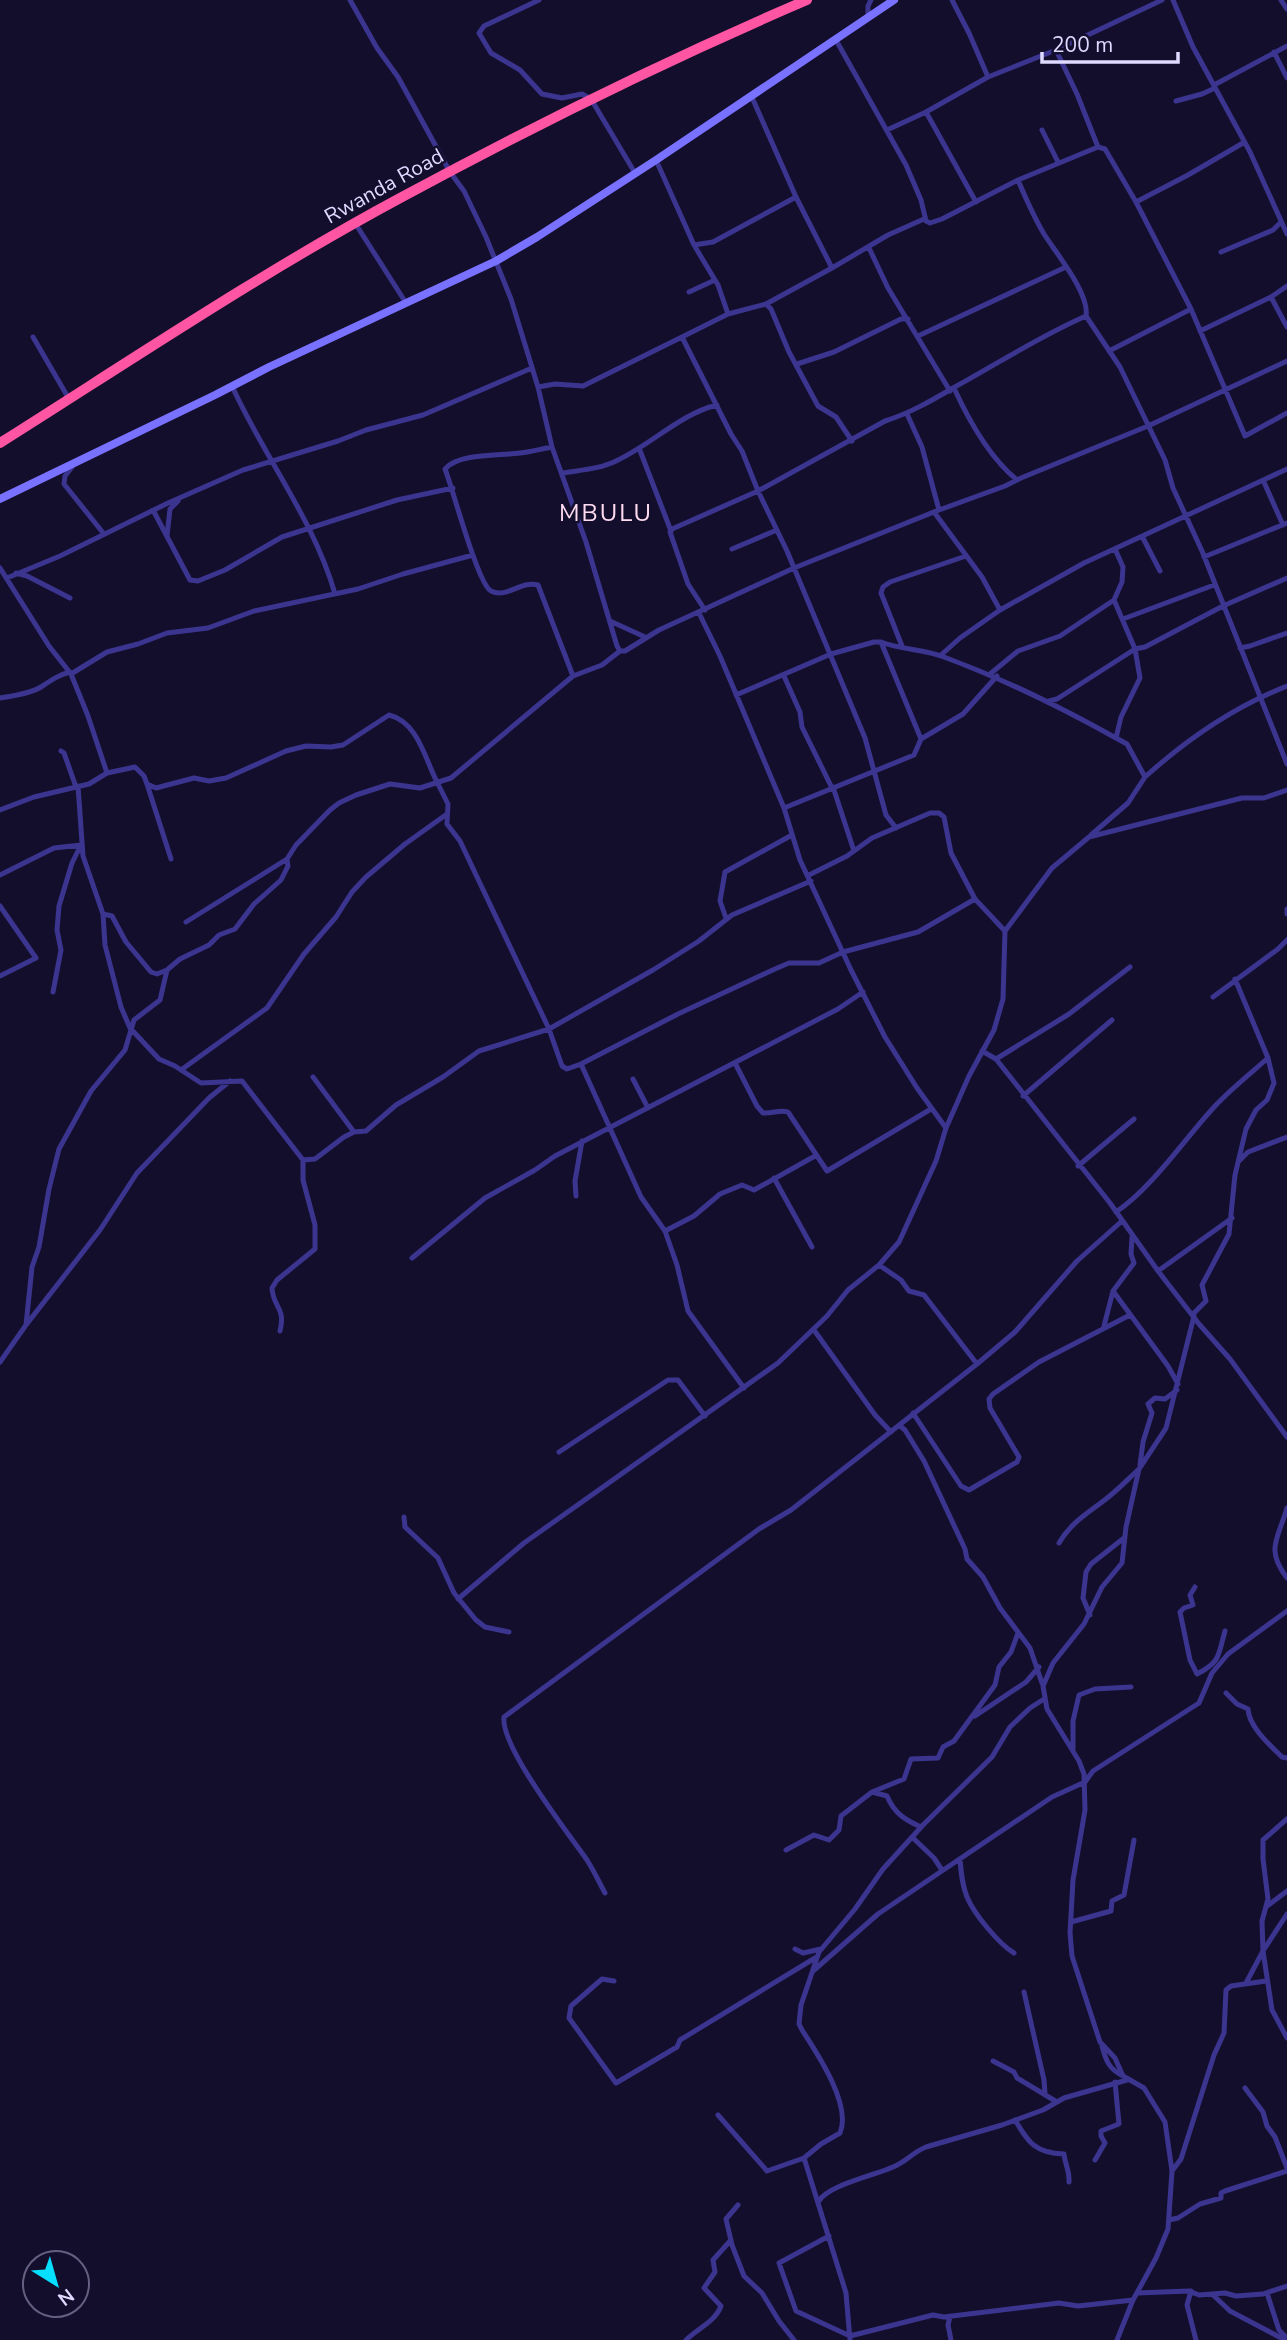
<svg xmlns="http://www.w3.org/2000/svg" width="1287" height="2340" viewBox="0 0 1287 2340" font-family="'Nunito Sans',sans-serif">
<rect width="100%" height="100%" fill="#140e2d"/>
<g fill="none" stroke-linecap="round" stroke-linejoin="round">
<path stroke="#3b3590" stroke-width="5" d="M350,0L377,48L398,77L450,172L464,191L486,237L511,299L538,387L552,447L586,542L617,646L620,651H625L659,630L794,568L939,510L1005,486L1021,478L1148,426L1287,361
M539,0L484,26L479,33L491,53L520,70L542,94L562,98L582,94L591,99L635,173
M1173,0L1193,47L1250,152L1287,234
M1281,0L1287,9
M868,17V6L871,0
M836,40L906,165L921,200L926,221L930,223L942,219L1018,180L1098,147L1105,149L1136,202
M1056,50L1162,0
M1274,52L1287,78
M988,77L1056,50L1077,94L1098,147
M1214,85L1287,46
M751,95L796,197L832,268L888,235L924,219
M1176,101L1202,94L1215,88
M926,112L976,202
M887,130L926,112L988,77L969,33L952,0
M1042,130L1058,162
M1243,143L1188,175L1136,202L1191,309L1245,436L1287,413
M656,160L694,245L718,285L728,314L682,337L731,434L742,451L758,491L787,551L865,738L886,815L896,828
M1018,180C1026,199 1034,217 1044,234C1056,253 1090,294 1086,316
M355,223L406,303
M694,245L713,242L796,197
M869,248L888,288L950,391
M1221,252L1273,230L1281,222
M689,292L715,280
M1271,297L1287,327
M766,304L832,268
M728,314L766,304L771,309L789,352L818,406L836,417L852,441
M1200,331L1271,297L1287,286
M918,336L1066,267
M33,337L69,399
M1109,351L1191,309
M797,364L834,352L901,319H908
M232,386C263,455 314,520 335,594
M538,387L555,384L583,386L682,337
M954,388C969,421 989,457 1017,480
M907,414L922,447L939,510
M552,447C541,449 531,452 520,453C500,456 458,453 445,469C453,489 478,585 491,591C506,599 522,580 538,585L573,676
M639,448L671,531
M72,467L65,476L64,484L104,534
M563,473C581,470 600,469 616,461C651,445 680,414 717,405
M1263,480L1283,525
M153,510L190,580L198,581L225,570L282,537L397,500L453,488
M934,512L982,577L1000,610
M167,536L170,509L178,501
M1142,536L1160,571
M732,549L777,530
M1204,557L1287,523
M0,568L49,646L71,674L88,716L107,773L89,784L34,797L0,810
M16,573L27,576L70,598
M7,578L60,556L168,503L243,470L338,441L366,430L423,415L532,368
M705,610L688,584L670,532L672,529L758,491L885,421C910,413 931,401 953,388C997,364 1040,336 1086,316L1120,367L1165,460L1173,488L1202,551L1287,764
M699,613L720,656L784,808L800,860L851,970L885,1037L917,1088L946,1128
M1123,619L1214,585
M610,621L645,637
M881,642L921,739
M902,646L881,593L883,587L890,582L966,556
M1240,648L1250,646L1287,633
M941,655L960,638L1000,610L1084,563L1287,469
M71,674L107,652L138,644L167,633L208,628L254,611L358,589L403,574L473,555
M990,674L1018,651L1060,636L1114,600L1122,582L1123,567L1115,549
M784,676L800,712L802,727L832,788
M736,695L831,654L874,642H881C901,650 924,649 944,657C1006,680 1058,706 1116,738
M0,698C13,696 34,693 44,685C53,679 59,675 70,672
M1049,701L1057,699L1135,649L1114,600
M61,751L64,753L76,787
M107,773L135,767L144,776L147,784L156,788L194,778L209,781L226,778L286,751L306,746L331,747L343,745L389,715C418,722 425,759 437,782
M1145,777C1186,740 1236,706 1287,686
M437,782L448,804L447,824L460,841L549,1029L562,1066L567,1069L581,1064L678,1014L775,969L789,963H819L843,952L918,932L975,899
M147,784L171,859
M78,786L83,856L103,914L105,945L121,1007L130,1028L159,1059L175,1066L201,1083L242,1081L303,1160L315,1159L344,1137L354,1132L366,1131L396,1105L443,1077L479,1051L549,1029L653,970L699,941L732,915L811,881
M833,787L854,851
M784,808L914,755L921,739L963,714L997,676
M1091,835L1128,803L1145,777L1127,744L1116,738L1121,717L1140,678L1135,649L1145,647L1223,606L1287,578
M0,875L54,848L81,845
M809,875L847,856L872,838L930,813H939L944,817L951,853L975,899L1005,931
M0,906L36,958L0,976
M1287,909V914
M103,914L112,916L126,942L151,972L157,974L167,970
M726,918L720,901L725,872L792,835
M186,922L287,859L296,845L330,810L339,803L356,795L390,784L420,788L451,778L573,676L602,665L620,651
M53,992L61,950L57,930L59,906L72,863L81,845
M1213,997L1278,949L1287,940
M982,1051L996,1059L1110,1203L1158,1271L1199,1324L1230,1359L1287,1437
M996,1059L1069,1014L1130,967
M735,1063L757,1106L763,1113C772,1114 780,1109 788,1112L827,1171L931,1109
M581,1064L641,1197L665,1231L677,1265L688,1311L744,1388
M181,1070L267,1008L304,954L336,917L352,892L366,877L405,844L447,814
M313,1077L354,1132
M633,1079L648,1108
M1023,1096L1112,1020
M1239,1161L1248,1152L1287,1137
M1078,1166L1134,1119
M774,1178L812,1247
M576,1196L575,1181L582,1141
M1116,1212C1153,1187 1185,1138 1216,1105C1232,1088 1251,1073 1268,1058
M665,1231L694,1216L720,1194L742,1185L754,1190L815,1156
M412,1258L485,1198L535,1170L555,1156L838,1009L863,992
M1158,1271L1232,1218
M1113,1291L1168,1366L1178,1384
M1193,1314L1206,1301L1202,1285L1229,1234L1235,1175L1246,1129L1256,1110L1267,1100L1274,1083L1268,1058L1235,979
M26,1325L32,1267L39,1247L49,1189L59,1149L91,1091L125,1050L134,1020L160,1000L167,970L180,959L209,945L219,935L235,929L254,904L281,880L288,866L287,859
M1104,1326L1113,1291L1134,1263L1131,1254L1132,1237
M814,1330L875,1415L891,1432
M280,1331C286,1307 273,1308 272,1288L277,1280L315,1249V1225L303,1180V1160
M0,1362L26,1325L100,1230L137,1173L209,1098L230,1081
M977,1364L1015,1332L1077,1261L1122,1221
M913,1413L961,1486L969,1490L1017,1462L1019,1457L990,1408L989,1399L993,1394L1039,1362L1130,1315
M900,1426L905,1430L924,1461L965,1549L967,1559L983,1577L1000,1608L1030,1648L1042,1683
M559,1452L668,1380H678L705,1416
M1140,1465L1143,1442L1152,1413L1148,1404L1155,1398L1165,1399L1177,1390
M1287,1508C1278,1539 1265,1549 1287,1578
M404,1517L405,1527L438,1558L454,1593L476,1620L485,1627L509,1632
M1059,1543C1070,1524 1085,1515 1102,1502C1116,1492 1127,1480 1139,1469
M1195,1587L1190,1595L1193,1605L1184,1608L1180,1612L1190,1660L1197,1674C1221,1662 1218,1655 1225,1631
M458,1599L524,1543L778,1363L827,1316L848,1290L879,1265L899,1242L936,1161L946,1128L969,1076L994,1030L1003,999L1005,931L1052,868L1089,837L1242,798H1264L1287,790
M1090,1615L1083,1598L1086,1572L1091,1564L1124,1538
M1226,1693L1237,1704L1248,1709C1249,1727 1270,1745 1282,1757L1287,1758
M975,1716L1026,1682L1039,1667
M1073,1750V1721L1079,1695L1095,1689L1131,1687
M872,1792L904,1779L911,1759L938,1758L943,1747L954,1741L995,1685L999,1667L1011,1652L1018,1633
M912,1837L934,1858L942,1870
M786,1850L814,1835L829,1840L839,1830L841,1816L872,1792L887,1796C894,1813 905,1820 921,1827
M960,1859C961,1872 962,1885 967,1897C974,1914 999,1944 1014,1953
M605,1893C599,1882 594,1871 587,1860C568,1833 500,1746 504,1717L759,1529L791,1510L977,1364L924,1295L909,1291L901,1280L879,1265
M1267,1906L1287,1891
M1287,1914L1263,1951L1272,2010L1287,2038
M1071,1922L1111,1911L1112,1901L1124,1895L1134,1840
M795,1949L803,1953L821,1949
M813,1971L878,1914L1052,1797L1085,1782L1093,1771L1199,1703L1212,1673L1228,1654L1287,1611
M614,1981L602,1979L571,2006L569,2018L616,2083L677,2047L680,2040L815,1958
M1246,1983L1263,1951L1262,1921L1268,1899L1263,1859V1840L1287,1819
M1024,1992L1044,2080L1045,2094
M1102,2046C1106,2061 1109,2069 1123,2076
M993,2061L1014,2072L1017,2078L1057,2102
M1245,2088L1263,2112L1267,2126L1275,2137L1287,2168
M718,2115L767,2171L804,2158
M1015,2120C1029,2143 1035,2153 1064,2154C1065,2165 1070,2171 1069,2182
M1095,2160L1105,2143L1101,2136V2131L1119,2124L1115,2082
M1172,2171L1181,2159L1214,2055L1224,2033L1226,1990L1231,1986L1266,1981
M819,2201C828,2185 876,2175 893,2167C906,2162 913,2152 926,2147L1002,2125L1043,2110L1064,2098L1127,2080
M738,2205L726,2219L732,2245L744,2276L762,2293L779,2321L794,2340
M1169,2220L1178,2218L1200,2204L1221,2198V2193L1225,2191L1287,2171
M829,2236L779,2263L796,2311L850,2336L933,2315L944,2317L1059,2303L1078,2306L1133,2300
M1191,2291L1187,2305L1196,2340
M1137,2293L1189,2291L1199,2295L1225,2293L1236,2296L1263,2294L1287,2286
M1267,2293L1279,2330L1287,2338
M1212,2294L1230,2311L1285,2340
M950,2317L948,2325L951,2340
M686,2340C698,2328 715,2322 721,2306L704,2288L715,2272L713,2260L731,2240
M850,2340L846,2293L804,2158L821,2144L840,2133C852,2105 817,2053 802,2030L799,2024L801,2005L819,1952L855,1909L883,1869L923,1825L992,1757L1010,1727L1030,1708L1044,1699
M1117,2340L1133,2300L1156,2258L1168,2229L1172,2171L1165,2122L1144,2088L1123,2076L1115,2058L1100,2042L1072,1956L1070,1933L1073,1880L1085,1810L1084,1774L1079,1761L1047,1709L1043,1686L1053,1663L1084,1624L1102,1587L1122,1563L1126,1527L1139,1469L1166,1428L1194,1316"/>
<path stroke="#7971ff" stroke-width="8" d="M0,499L215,395L269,367L496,261L537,237L656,160L894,0"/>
<path stroke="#ff55a2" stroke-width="10" d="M0,443C133,359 264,271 402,197C535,125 669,59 807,0"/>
</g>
<g text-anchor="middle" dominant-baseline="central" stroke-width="5" stroke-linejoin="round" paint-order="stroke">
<g font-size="21" fill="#dfdaff" stroke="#140e2d">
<text transform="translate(384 186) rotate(-29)">Rwanda Road</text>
</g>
<g font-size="24" letter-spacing="2" fill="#ffdcf1" stroke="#140e2d">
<text x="606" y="513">MBULU</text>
</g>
</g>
<g transform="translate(56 2284) rotate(143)"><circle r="33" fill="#140e2d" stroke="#656081" stroke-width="2"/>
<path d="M0-5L12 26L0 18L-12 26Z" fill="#06dfff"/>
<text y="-10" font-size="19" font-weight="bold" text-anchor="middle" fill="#dfdaff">N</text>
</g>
<path d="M1042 52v10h136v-10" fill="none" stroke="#dfdaff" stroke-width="3.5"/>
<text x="1052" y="52" font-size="21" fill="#dfdaff" stroke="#140e2d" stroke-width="5" paint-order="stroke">200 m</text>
</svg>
